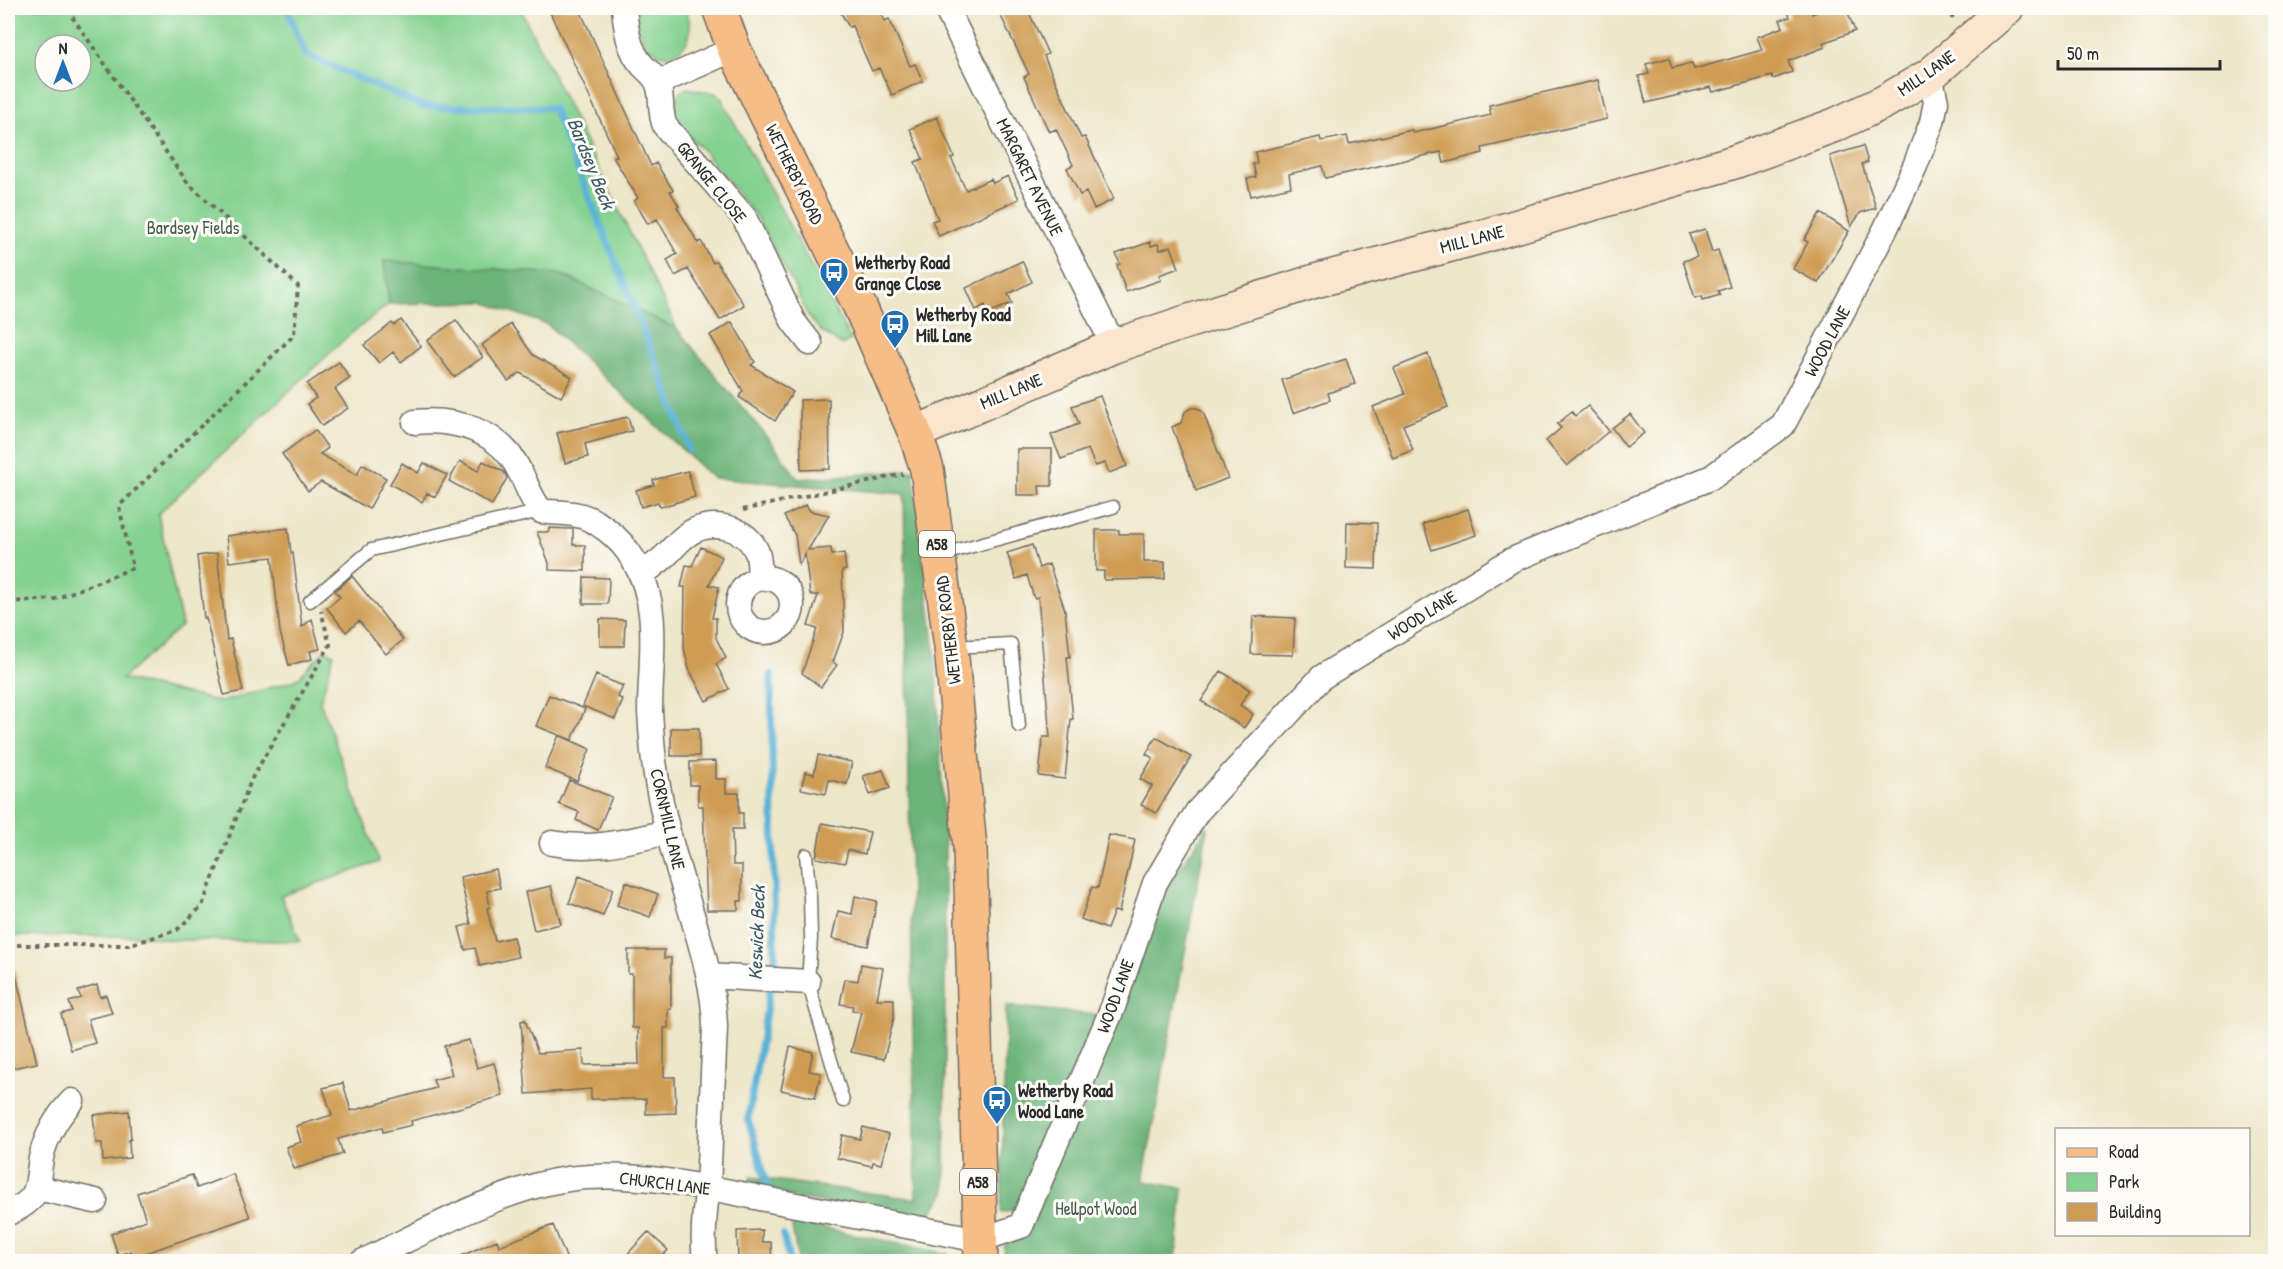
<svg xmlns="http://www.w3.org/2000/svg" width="2283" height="1269" viewBox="0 0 2283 1269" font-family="'Patrick Hand',sans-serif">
<rect width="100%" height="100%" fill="#fdfcf7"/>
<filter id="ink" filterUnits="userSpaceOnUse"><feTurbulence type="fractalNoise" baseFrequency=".0167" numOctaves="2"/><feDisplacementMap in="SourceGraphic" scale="12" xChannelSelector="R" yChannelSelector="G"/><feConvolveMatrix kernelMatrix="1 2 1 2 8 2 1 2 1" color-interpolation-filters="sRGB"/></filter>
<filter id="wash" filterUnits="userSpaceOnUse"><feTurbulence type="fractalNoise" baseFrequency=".008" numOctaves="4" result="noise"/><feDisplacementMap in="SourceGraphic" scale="24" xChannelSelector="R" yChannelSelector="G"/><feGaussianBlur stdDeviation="1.35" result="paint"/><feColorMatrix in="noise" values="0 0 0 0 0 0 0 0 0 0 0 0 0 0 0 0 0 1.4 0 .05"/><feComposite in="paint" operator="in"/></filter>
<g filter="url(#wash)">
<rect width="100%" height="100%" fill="#eee6c9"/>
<path fill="#85d290" stroke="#587e5e" stroke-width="1.5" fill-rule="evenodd" d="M8,8H520L677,329L560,274L384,262L389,304L347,337L158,514L182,625L122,679L221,702L296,680L325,650L334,654L320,702L379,862L281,896L300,941L170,940L145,936H8ZM45,45H81V81H45Z
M633,8H685C688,16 692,26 689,36C685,51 665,63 653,49L648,52L641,37Z
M687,88L719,94L851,340L841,345L821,331L808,316L793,284L757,218L702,149L678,125L670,112L676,108C675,98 678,92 687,88Z"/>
<path fill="#6cb47a" stroke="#4c7052" stroke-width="1.5" d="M384,261L560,274L677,329L772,443L798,479L913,470L935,652L945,846V1193L928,1218L755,1192L750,1177L916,1199L904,494L713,478L548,325L484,302L389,304Z
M1208,826L1143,1181L1183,1188L1176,1261H1005L1004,1246L1033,1223L1163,893Z
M1006,1006L1096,1015L1021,1208L1001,1213Z
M791,1221L948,1254V1261H798Z"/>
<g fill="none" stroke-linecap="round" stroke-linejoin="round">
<path stroke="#5ab2d7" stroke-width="7" d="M287,8L305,54L422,106L553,108L663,379L689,450
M768,1188L748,1119L775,959L771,674
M783,1235L790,1262"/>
</g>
<g id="blocks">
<path fill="#cf9c53" d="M548,8H579L651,166L656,163L673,190L670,191L679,206L677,207L698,243L701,241L713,263L716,261L744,305L720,320L688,269L675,276L667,260L677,254L657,219L648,224L634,201L638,198L613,157L617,156Z
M838,8H885L879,11L885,21L889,19L910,66L915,64L923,81L892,95L879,68L872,71L852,26L849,27Z
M997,8H1027L1048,54L1044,56L1081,138L1085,137L1114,199L1094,209L1086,192L1080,195L1067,168L1073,165L1056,129L1049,132L1024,77L1029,74Z
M1799,8H1810L1812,14L1830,8H1846L1855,31L1823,43L1825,47L1788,61L1792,72L1773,79L1772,76L1713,92L1711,87L1646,103L1639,76L1649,74L1646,64L1669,58L1672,68L1692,63L1694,69L1762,50L1757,37L1783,27L1780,20L1790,17L1788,12Z
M1598,80L1607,119L1482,148L1483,153L1444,163L1441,152L1325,178L1322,166L1289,174L1291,187L1251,196L1247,179L1256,177L1253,164L1257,163L1255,152L1320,137L1321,141L1347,136L1349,144L1412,130L1413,133L1491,115L1489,105Z
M937,117L954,157L951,158L966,190L991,179L993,183L1008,176L1019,199L939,236L932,221L938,219L915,162L923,159L910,129Z
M1863,146L1868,162L1862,164L1876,208L1860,213L1851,227L1830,156Z
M1820,213L1849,231L1818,283L1793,269L1808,242L1804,240Z
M1705,229L1712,252L1718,250L1730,287L1718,291L1720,295L1703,300L1702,296L1695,298L1683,261L1697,257L1689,234Z
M1150,242L1151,246L1158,244L1160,250L1171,246L1179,268L1159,275L1161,280L1126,292L1117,265L1120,264L1116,254Z
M1022,261L1032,282L1008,294L1012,303L989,313L985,305L976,310L966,288Z
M401,320L421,346L401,362L393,352L379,363L364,345L392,323L394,325Z
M456,320L483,357L454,377L427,341Z
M732,322L755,362L751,365L793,392L775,421L739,397L743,391L710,335Z
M511,324L533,355L572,377L561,397L520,373L508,381L482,345Z
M1428,354L1448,407L1403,425L1413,450L1393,458L1373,407L1405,394L1394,368Z
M1346,359L1355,384L1328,393L1330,400L1293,413L1282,380Z
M339,362L350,378L335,389L348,408L322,426L307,404L316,398L307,384Z
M1100,396L1127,466L1109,473L1105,463L1095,466L1088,449L1061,459L1051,435L1079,424L1072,406Z
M829,399L830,469L801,470L800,400Z
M1588,406L1609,431L1567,466L1546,441L1561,428L1557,424L1572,412L1575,416Z
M1191,408H1197L1203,412L1228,478L1196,491L1172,427L1181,423L1185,412Z
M1630,414L1644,433L1626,447L1612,428Z
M628,417L632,431L585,444L588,457L565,463L557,433Z
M315,430L328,448L320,454L357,475L362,464L386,478L369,509L321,482L308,491L282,454Z
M1017,449H1052V486H1039L1040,495H1017Z
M460,461L478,471L483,461L504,472L507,478L492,505L449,481Z
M402,463L418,473L424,463L447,475L435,497L427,493L422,502L390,484Z
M688,471L695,497L660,507L658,502L641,507L636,490L654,485L653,480Z
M806,505L810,511L829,515L808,550L831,548L832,555L844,553L846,570L842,571L844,632L833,662L837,665L821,687L802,673L817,629L808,626L818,595H810L805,554L799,565L795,535L784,516Z
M1468,509L1476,535L1432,550L1423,524Z
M1347,522L1377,523L1376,569L1346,568Z
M288,528L291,553H293L302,627L312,619L320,649L310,651L312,659L289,665L280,632L272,557L229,562L226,536Z
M549,528L573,529V545H585V571L549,570V563L537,532H549Z
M1096,530H1119V534H1144V562H1165V579L1104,580V571H1096Z
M1032,545L1039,568L1049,564L1065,610L1070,657H1067L1073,719H1071L1065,779L1039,776L1043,737H1050L1038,597L1034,598L1027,575L1016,579L1007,553Z
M701,547L722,557L709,585L719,587L712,618H716V638L726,658L716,664L729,689L706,701L689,669L684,648L685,587H681L686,565L692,566Z
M217,553L227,640L231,639L243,691L224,695L206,618H204L197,556Z
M352,576L403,640L386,654L359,621L346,632L327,608L340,597L335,591Z
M584,577L609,578L608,604H583Z
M1253,616L1295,618L1293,655L1251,654Z
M600,619L625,620L624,646H600Z
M1221,671L1250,690L1240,705L1253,714L1244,728L1201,701Z
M596,675L623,686L618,697L623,700L615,719L583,706Z
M549,695L585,709L572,740L536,726Z
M671,728H699V756H671Z
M559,735L590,749L577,781L545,768Z
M1156,737L1191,757L1156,813L1141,805L1152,786L1140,779L1153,758L1146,754Z
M818,755L852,762L847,784L829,780L826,794L801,789L805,772L814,774Z
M716,761V779H726V793H739V813H743V829H732L733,865H742V901H738V910H707L703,806H698V785H690V762Z
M883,770L890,788L870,795L863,776Z
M569,780L612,797L598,830L576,820L579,812L559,804Z
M822,823L870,832L865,854L848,850L845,863L816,858Z
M1109,835L1135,840L1119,912L1114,911L1107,929L1081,919L1092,887L1098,888Z
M496,869L500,888L487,891L490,907L487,908L495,941L513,937L518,957L480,966L475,948L465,950L459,927L471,924L460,877Z
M579,876L613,889L603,916L569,903Z
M626,882L658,894L650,917L617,905Z
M551,886L561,924L534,930L525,892Z
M855,896L877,901L868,946L832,939L838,911L852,914Z
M628,950H664V958H671V1009H668V1028H664V1077H675L676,1113L646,1114V1099H591V1089L526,1094L521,1021L525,1020L538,1053L583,1050L584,1065L639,1064L638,1028H632V974H628Z
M861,964L883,968L877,999H894V1017L884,1059L851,1052L861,1012L852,1010L853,1006L840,1004L845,979L858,981Z
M14,967L37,1063L8,1069V968Z
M97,985L100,997L106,995L112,1013L88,1019L95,1043L71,1050L61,1014L72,1011L69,1002L81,998L78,991Z
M469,1040L477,1068L494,1063L503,1096L411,1121L412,1125L383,1132L382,1127L338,1139L343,1154L294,1169L286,1147L301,1142L296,1126L332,1115L323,1088L343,1083L351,1111L436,1088L433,1080L452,1075L444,1046Z
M790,1047L813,1052L809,1071L821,1073L815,1098L781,1090Z
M129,1111L131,1139L129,1140L130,1158L103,1161L102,1143H96L93,1115Z
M863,1127L889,1134L881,1164L873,1162L872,1166L837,1158L842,1135L860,1139Z
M233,1174L250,1217L134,1257L131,1251L118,1255L111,1234L146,1220L137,1193L192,1175L197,1188Z
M553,1225L568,1262H448L497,1240L499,1246Z
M762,1230V1242H771L772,1262H738L737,1231Z
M648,1232L668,1250L657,1262H620Z"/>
</g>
</g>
<g filter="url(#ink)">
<use href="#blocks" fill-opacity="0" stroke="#6f6c62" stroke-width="1.5"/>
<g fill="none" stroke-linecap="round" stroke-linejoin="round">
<g stroke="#6f6c62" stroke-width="15">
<path id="lane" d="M940,555L1113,507
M310,601L371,550L541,511
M952,647L1011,644L1019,726
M806,855L810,897L811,938L808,982L843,1101"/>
</g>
<g stroke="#6f6c62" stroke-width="27">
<path id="street" d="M624,8C626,28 628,50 643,66C649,72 655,76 658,84C663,98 659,112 665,126L744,217L793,321L810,343
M946,8L1114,346
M658,83L734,49
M415,422C456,418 500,431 519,470C528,486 529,496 541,511C551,513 562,512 573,514C596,517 621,539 633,559C662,605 650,660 650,711C651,727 652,745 654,761C661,817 679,871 695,925C705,959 714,991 715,1027L708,1188C704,1213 702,1236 705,1262
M641,575C648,569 656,564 663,558C671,551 678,541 687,535C708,519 744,525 756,550C760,557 759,569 760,578
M738 605a27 27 0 1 1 54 0a27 27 0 1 1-54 0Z
M552,843C593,851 628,841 668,832
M709,976L808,982
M38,1188L95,1201
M8,1213C41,1199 36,1189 41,1158C46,1135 57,1117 72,1101
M362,1262C423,1233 502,1188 568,1179C633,1170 706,1187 770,1200C840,1213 910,1227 980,1240L1021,1226L1113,1007L1155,883L1197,812L1322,677L1512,560L1712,477L1783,425L1885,230L1915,166L1932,122L1936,102L1930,75"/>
</g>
<g stroke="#6f6c62" stroke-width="36">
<path id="secondary" d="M915,433L1114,346L1180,324L1315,281L1484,236L1734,162L1835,125L1884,102L1930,75L2007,8"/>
</g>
<g stroke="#6f6c62" stroke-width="36">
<path id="primary" d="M719,8L734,49L861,309L915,433L927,469L951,647L970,848L981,1262"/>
</g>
<path stroke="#6f6c62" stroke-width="4" stroke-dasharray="4.5 4.5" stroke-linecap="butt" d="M1952,19L1953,8
M743,510L903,474
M8,602L55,599L133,568L119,506L294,335L298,286L187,182L66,8
M8,945H129L177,930L202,906L252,778L330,645L321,611"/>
<use href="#lane" stroke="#fff" stroke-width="12"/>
<use href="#street" stroke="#fff" stroke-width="24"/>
<use href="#secondary" stroke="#fce5cf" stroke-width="33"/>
<use href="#primary" stroke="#f7bd88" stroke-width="33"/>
</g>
</g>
<defs>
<g id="bus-pin" transform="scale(1.5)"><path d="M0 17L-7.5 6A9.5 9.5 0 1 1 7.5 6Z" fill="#1f6fb2" stroke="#fdfcf7"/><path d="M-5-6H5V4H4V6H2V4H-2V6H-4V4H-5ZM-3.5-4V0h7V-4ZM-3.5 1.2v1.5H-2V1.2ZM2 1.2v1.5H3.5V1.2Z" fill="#fff"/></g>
</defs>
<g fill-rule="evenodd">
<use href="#bus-pin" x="834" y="272"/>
<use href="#bus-pin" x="895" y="324"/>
<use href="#bus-pin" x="997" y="1100"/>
</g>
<g text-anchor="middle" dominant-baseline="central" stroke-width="6" stroke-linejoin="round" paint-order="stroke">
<g fill="#fdfcf7" stroke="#6a6a68" stroke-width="1.5">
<rect x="919" y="531" width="36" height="26" rx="4.5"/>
<rect x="960" y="1169" width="36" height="26" rx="4.5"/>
</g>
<g font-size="16" font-weight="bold" fill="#2b2b2b">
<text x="937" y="544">A58</text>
<text x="978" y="1182">A58</text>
</g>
<g font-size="18" fill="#2b2b2b" stroke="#fdfcf7">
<text transform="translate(1926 73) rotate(-35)">MILL LANE</text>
<text transform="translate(795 174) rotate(64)">WETHERBY ROAD</text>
<text transform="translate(1030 177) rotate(64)">MARGARET AVENUE</text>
<text transform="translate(712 182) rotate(51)">GRANGE CLOSE</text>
<text transform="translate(1472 239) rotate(-15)">MILL LANE</text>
<text transform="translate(1827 341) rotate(-62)">WOOD LANE</text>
<text transform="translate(1011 391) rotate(-23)">MILL LANE</text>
<text transform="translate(1422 615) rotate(-32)">WOOD LANE</text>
<text transform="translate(948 630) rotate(-97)">WETHERBY ROAD</text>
<text transform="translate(668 819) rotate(77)">CORNMILL LANE</text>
<text transform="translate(1115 996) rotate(-70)">WOOD LANE</text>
<text transform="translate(665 1183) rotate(7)">CHURCH LANE</text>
</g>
<g font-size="18" fill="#465d49" stroke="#fdfcf7">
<text x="193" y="227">Bardsey Fields</text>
<text x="1096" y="1208">Hellpot Wood</text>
</g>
<g font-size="18" font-weight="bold" fill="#2b2b2b" stroke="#fdfcf7" text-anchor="start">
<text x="855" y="262">Wetherby Road<tspan x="855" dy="21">Grange Close</tspan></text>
<text x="916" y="314">Wetherby Road<tspan x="916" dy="21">Mill Lane</tspan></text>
<text x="1018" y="1090">Wetherby Road<tspan x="1018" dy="21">Wood Lane</tspan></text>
</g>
<g font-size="20" font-style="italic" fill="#3b5a67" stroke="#fdfcf7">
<text transform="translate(592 163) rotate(68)">Bardsey Beck</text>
<text transform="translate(756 933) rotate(-88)">Keswick Beck</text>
</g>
</g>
<rect width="2283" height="1269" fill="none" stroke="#fdfcf7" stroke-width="30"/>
<rect x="2055" y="1128" width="195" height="108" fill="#fdfcf7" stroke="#a9a8a5" stroke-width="1.5"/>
<rect x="2067" y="1148" width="30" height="9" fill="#f7bd88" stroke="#a9a8a5" stroke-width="1.5"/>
<text x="2109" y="1158" font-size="18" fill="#2b2b2b">Road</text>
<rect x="2067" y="1173" width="30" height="18" fill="#85d290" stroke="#a9a8a5" stroke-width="1.5"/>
<text x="2109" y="1188" font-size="18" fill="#2b2b2b">Park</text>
<rect x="2067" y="1203" width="30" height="18" fill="#cf9c53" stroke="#a9a8a5" stroke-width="1.5"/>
<text x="2109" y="1218" font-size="18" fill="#2b2b2b">Building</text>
<g transform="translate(63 63)"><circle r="28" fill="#fdfcf7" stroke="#a9a8a5" stroke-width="1.5"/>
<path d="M0-4.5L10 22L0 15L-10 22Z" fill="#1f6fb2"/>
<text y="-9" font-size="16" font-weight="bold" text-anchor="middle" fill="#2b2b2b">N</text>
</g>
<path d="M2058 60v9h162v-9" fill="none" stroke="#2b2b2b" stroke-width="3"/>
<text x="2067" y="60" font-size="18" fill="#2b2b2b" stroke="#fdfcf7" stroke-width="4.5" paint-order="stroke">50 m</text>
</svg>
